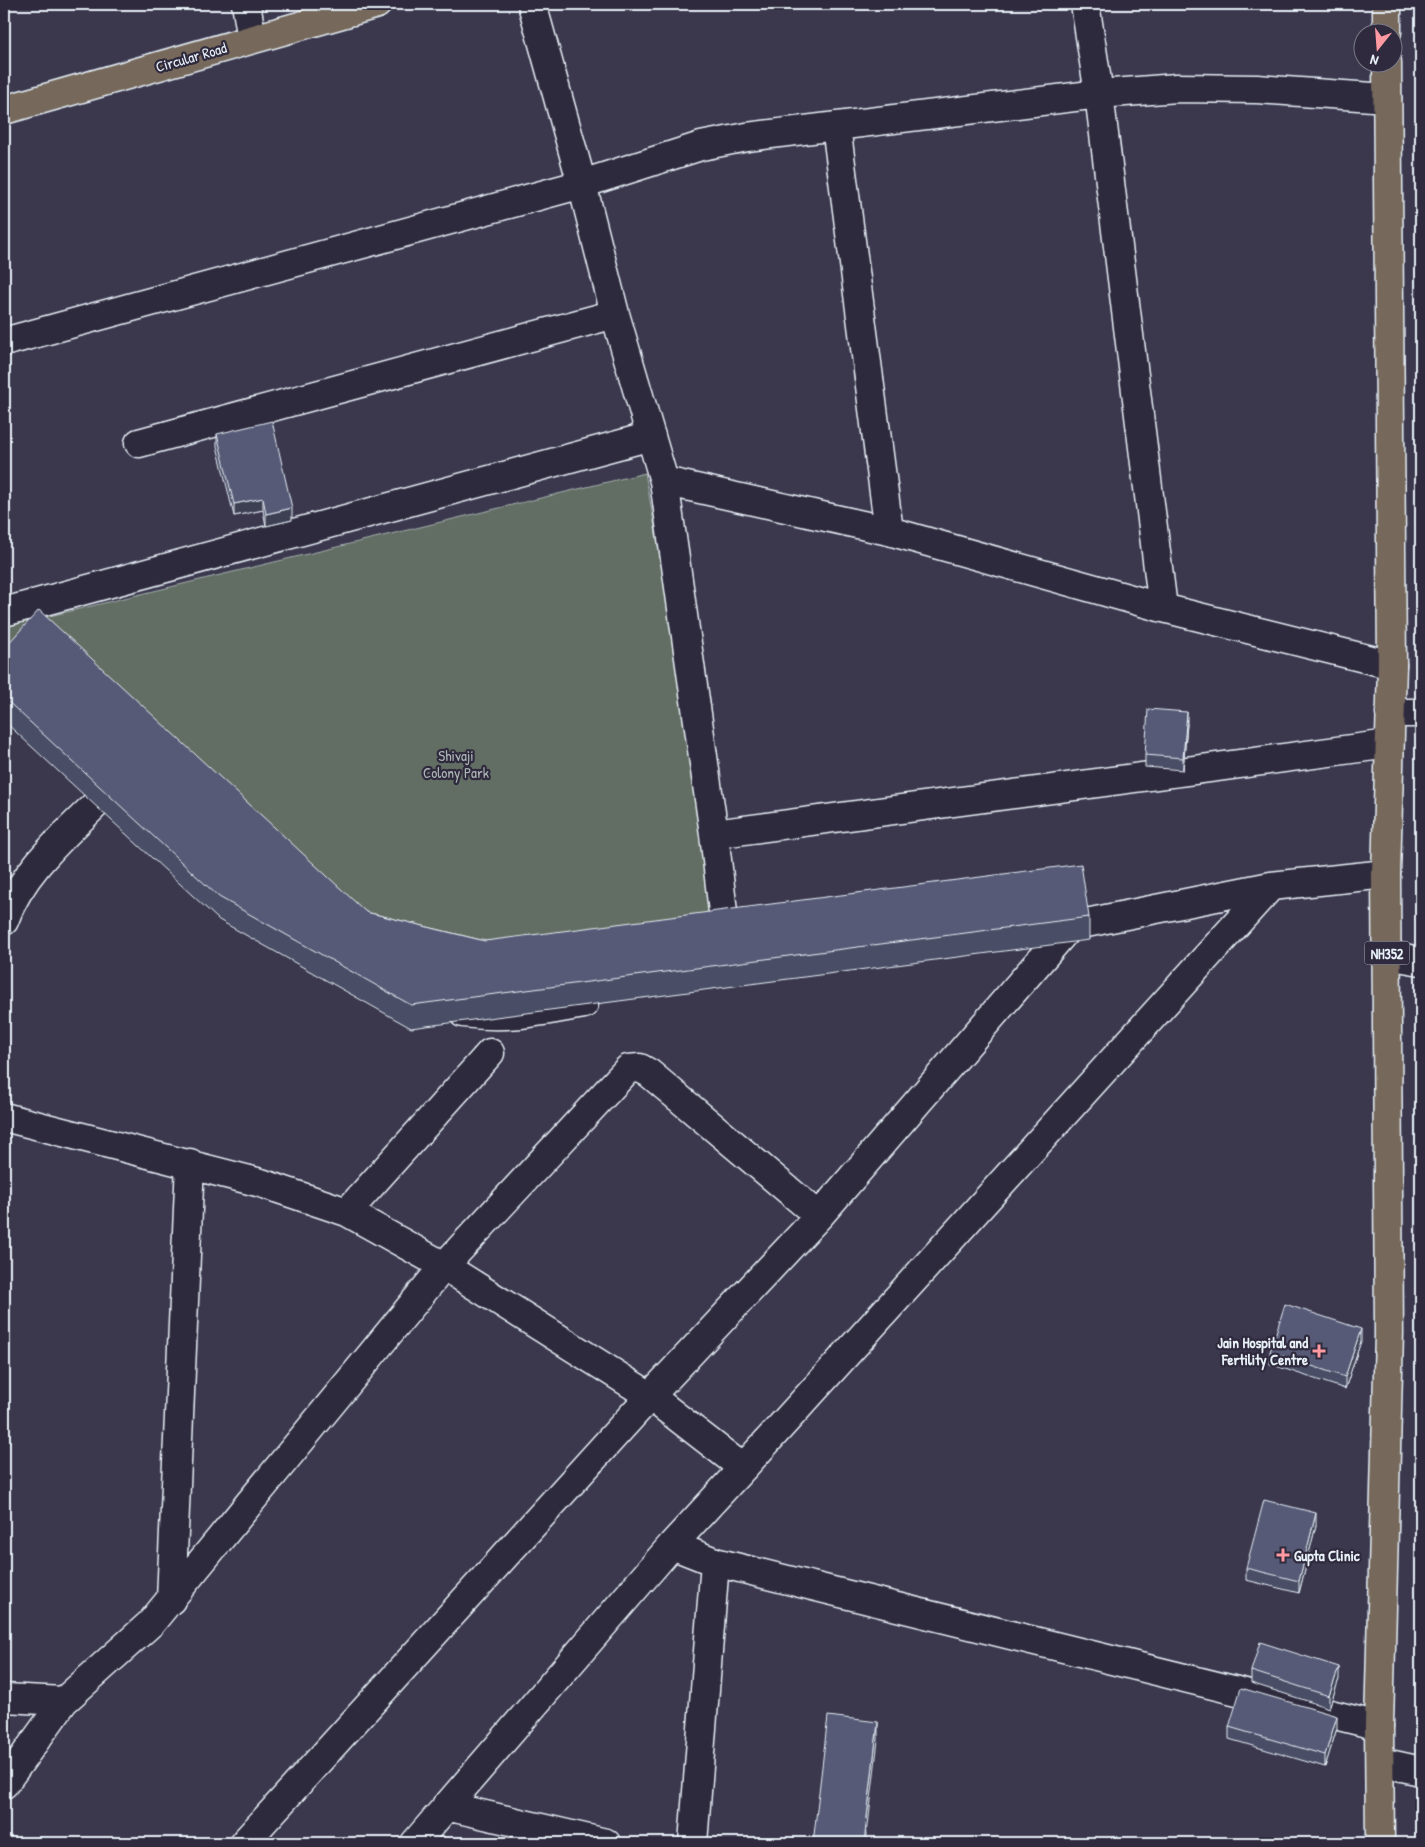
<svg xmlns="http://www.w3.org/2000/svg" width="1425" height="1847" viewBox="0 0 1425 1847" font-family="'Patrick Hand',sans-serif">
<rect width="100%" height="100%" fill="#3b384e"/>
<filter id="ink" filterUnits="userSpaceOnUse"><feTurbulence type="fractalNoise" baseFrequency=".02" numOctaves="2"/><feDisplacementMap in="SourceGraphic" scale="10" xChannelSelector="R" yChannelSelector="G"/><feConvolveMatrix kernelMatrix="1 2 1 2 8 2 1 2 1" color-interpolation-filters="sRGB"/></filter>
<g filter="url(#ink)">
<path fill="#626e63" stroke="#a5b0ae" d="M645,473L713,849L731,980L493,1017L4,670V627Z"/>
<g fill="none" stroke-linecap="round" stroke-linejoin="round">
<g stroke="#e8f1f8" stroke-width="31">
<path id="minor" d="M246,4L252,39
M532,4L582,184L615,314L664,481L714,834L727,947
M1085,4L1099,94L1163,608
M836,126L889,531
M4,342L582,184L701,146L747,137L1099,94L1177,88L1257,89L1387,98
M139,443L615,314
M664,481L889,531L1163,608L1392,665
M4,612L651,436
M1390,713H1421
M714,834L1389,744
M4,921C22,869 71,830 109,791
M1051,930L1271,886L1386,874
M1387,955L1421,961
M463,1013C509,1019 539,1012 584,1004
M4,1117L261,1183L347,1212L444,1266L650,1396L743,1468L672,1545L415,1843
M347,1212L490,1053
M743,1468L1271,886
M672,1545L715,1562L1379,1726
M171,1600L190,1163
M4,1698L64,1701
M1380,1762L1421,1771
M4,1784L64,1701L151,1623L444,1266L628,1069L640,1068L649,1073L819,1216
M446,1806L606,1843
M244,1843L650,1396L819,1216L1069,927
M693,1843L715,1562"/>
</g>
<g stroke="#e8f1f8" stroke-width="31">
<path id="major" d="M4,110L377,4"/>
</g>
<g stroke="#e8f1f8" stroke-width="31">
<path id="highway" d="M1387,4V32
M1380,1843L1379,1726L1389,1333L1386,874L1392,665L1387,62"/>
</g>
<use href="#minor" stroke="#2f2a3d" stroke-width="28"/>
<use href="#major" stroke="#76695c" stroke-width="28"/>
<use href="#highway" stroke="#76695c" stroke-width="28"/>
</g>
<path fill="#4a4d65" stroke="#e8f1f8" d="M217,434L292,520L266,526L263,510L234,516L217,446Z
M4,648L366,912L485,941L1089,917V940L411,1028L219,920L4,721Z
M1187,724L1183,770L1145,767V755Z
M1361,1341L1345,1389L1270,1364V1352Z
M1316,1525L1299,1593L1246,1580V1568Z
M1251,1671L1339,1679L1329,1708L1251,1683Z
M1229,1727L1337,1728L1325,1767L1229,1739Z"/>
<path fill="#3c3f53" stroke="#e8f1f8" d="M263,498V510L234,516V504Z
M292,508V520L266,526V514Z
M1187,712V724L1183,770V758Z
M1361,1329V1341L1345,1389V1377Z
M1316,1513V1525L1299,1593V1581Z
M1339,1667V1679L1329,1708V1696Z
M1337,1716V1728L1325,1767V1755Z
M878,1722V1740L866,1843H864Z"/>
<path fill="#565a76" stroke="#e8f1f8" d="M272,421L292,508L266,514L263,498L234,504L217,434Z
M39,610L366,912L485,941L1081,864L1089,917L411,1005L219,897L4,698V648Z
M1148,709L1187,712L1183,758L1145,755Z
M1285,1304L1361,1329L1345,1377L1270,1352Z
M1264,1500L1316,1513L1299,1581L1246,1568Z
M1260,1642L1339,1667L1329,1696L1251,1671Z
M1241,1688L1337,1716L1325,1755L1229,1727Z
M828,1716L878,1722L864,1843H813Z
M1108,1839L1121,1843H1107Z
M1153,1840L1169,1843H1153Z"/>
</g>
<g fill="#ff9aa2" stroke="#2f2a3d" stroke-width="2">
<path d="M1316.5 1343.5h5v5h5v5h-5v5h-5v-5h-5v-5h5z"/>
<path d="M1280.5 1547.5h5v5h5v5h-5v5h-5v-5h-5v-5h5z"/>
</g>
<g text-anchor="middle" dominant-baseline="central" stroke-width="4.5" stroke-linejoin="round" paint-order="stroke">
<rect fill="#2f2a3d" stroke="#b0b5c0" stroke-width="1" x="1364.5" y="941.5" width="45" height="23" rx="4"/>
<g font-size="14" font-weight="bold" fill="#e8f1f8">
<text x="1387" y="953">NH352</text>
</g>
<g font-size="15" fill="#e8f1f8" stroke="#2f2a3d">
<text transform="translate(191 57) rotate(-16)">Circular Road</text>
</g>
<g font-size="15" fill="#acb6b5" stroke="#2f2a3d">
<text x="456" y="755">Shivaji<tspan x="456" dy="17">Colony Park</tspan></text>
</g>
<g font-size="15" font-weight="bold" fill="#e8f1f8" stroke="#2f2a3d" text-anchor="end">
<text x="1308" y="1342">Jain Hospital and<tspan x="1308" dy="17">Fertility Centre</tspan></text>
<text x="1294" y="1555" text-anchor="start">Gupta Clinic</text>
</g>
</g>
<rect width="1425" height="1847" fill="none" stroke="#2f2a3d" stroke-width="20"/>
<rect x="10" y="10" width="1405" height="1827" fill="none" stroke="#e8f1f8" stroke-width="2" filter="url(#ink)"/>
<g transform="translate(1378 48) rotate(197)"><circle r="24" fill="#2f2a3d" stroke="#797a88"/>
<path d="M0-4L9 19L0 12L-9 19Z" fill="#ff9aa2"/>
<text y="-8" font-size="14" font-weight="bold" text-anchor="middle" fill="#e8f1f8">N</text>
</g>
</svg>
